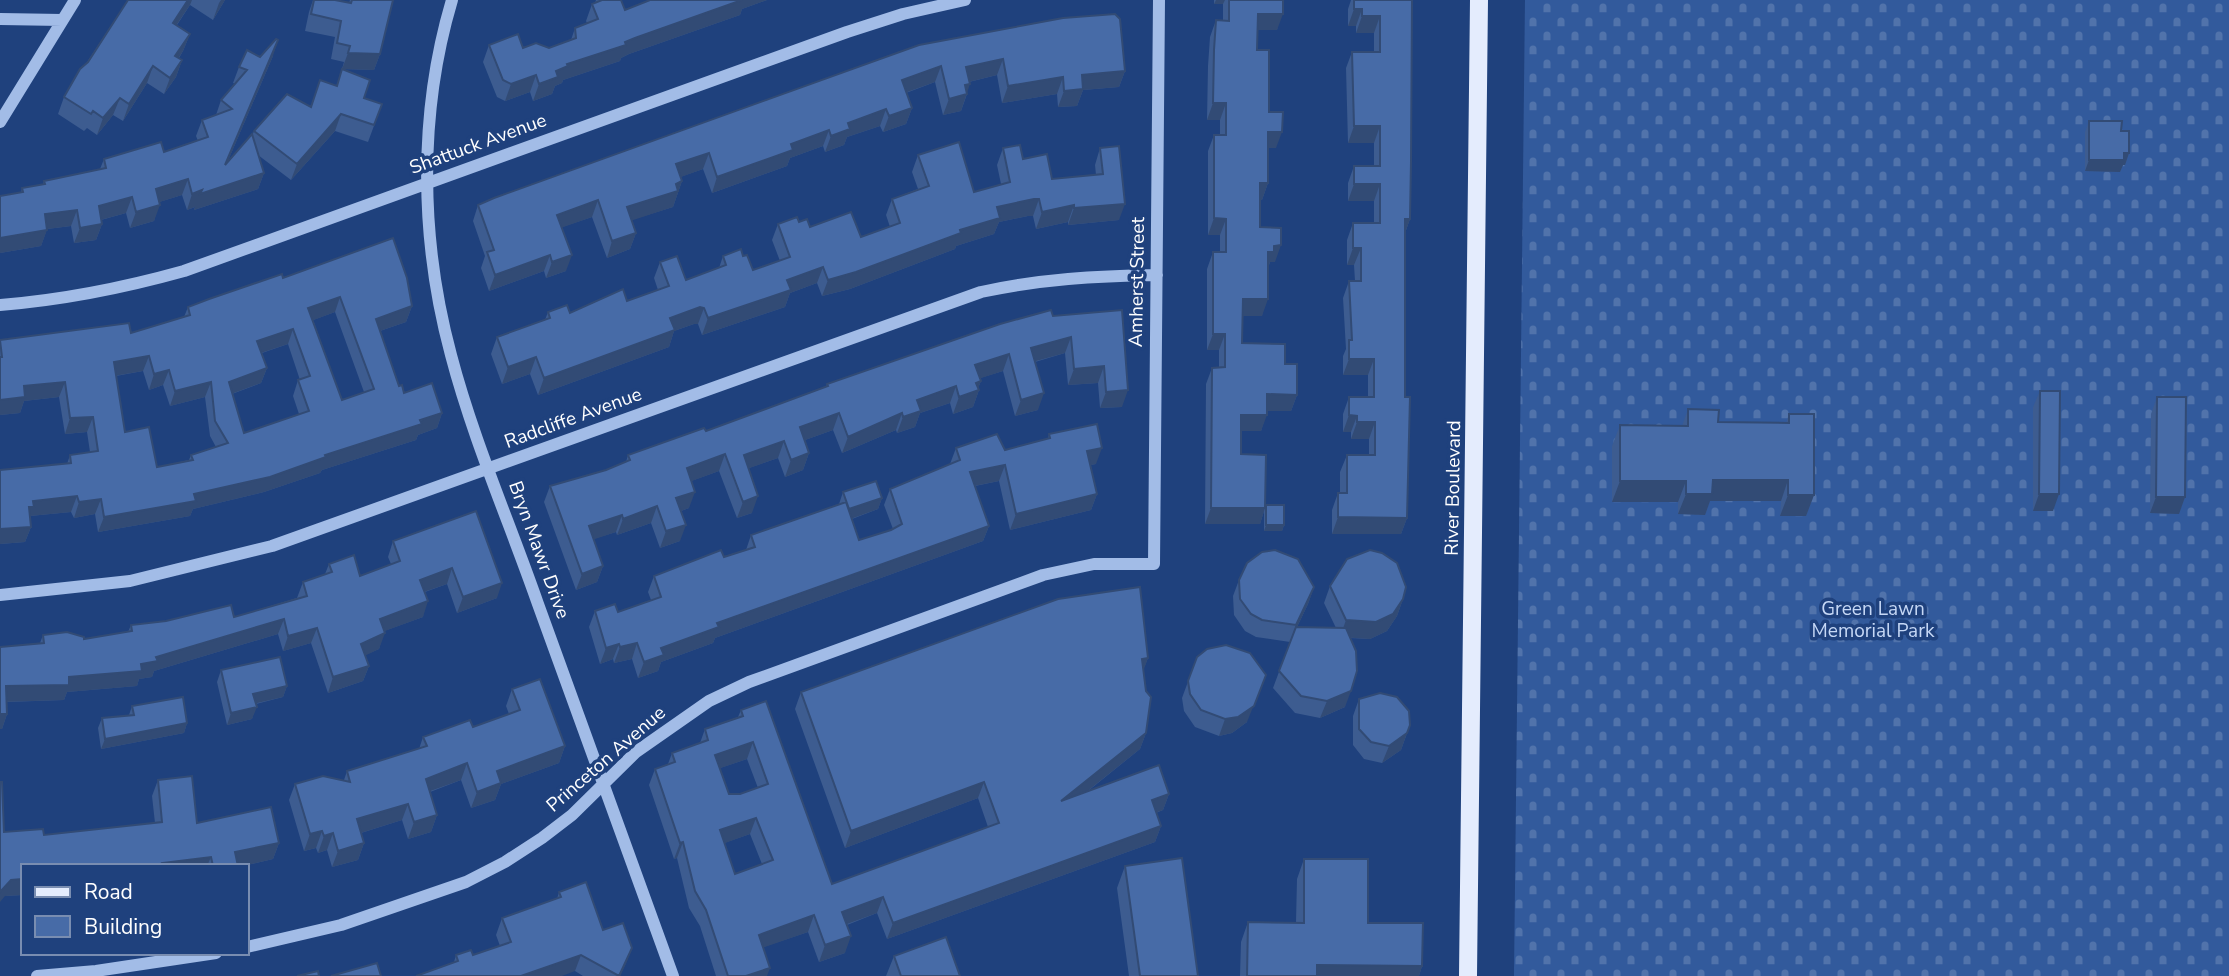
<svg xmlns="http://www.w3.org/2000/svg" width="2229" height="976" viewBox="0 0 2229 976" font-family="'Nunito Sans',sans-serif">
<defs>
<pattern id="cemetery-stones" width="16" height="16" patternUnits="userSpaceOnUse" patternTransform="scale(1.75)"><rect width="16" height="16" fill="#325a9c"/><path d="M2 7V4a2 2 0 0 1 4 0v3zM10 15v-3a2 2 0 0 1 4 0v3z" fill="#5173ab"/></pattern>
</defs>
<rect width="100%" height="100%" fill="#1f417d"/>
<path fill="url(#cemetery-stones)" d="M1525,0H2229V976H1514Z"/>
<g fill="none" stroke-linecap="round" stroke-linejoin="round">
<path stroke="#a2bce7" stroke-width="12" d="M452,0C418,114 420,240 451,355C473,439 509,521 538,604C583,728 628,852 673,976
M0,19L62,20
M0,122L75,0
M0,305C63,300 123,288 184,271L847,32L903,14L965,0
M0,595L130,581L272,546L981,292C1040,279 1096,276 1157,275
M247,947L341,925L466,882L505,862L542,838L572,815L636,752L709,701L749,682L1043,575L1094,564H1154L1159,0
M37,976L96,971L216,953"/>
<path stroke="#e4ecfd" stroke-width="18" d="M1468,976L1479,0"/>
</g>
<path fill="#3d5c90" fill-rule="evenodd" d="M128,0H225L213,20L190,5L177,25L190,34L183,51L179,58L182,60L176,77L164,94L147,83L123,121L113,115L97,135L87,128L84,131L58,114L64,97Z
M313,0H335L349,3L350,0H393L380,54L374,70L342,69L344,62L331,59L335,37L305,31L309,12Z
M596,0H621L625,10L650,0H767L742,9L740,15L629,54L621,58L620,61L563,80L562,83L555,86L552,94L533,101L530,92L505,101L497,97L483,62L489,45L549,48L571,40L575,28L587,23L586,21L592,4L595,3Z
M1214,0H1283L1277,30H1258L1257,50L1276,148H1268V183L1262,200H1260V227L1275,262H1270L1268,268L1262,316H1243L1242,343L1285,364L1297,395L1291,411H1267L1261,431H1241V454L1265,507L1284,525L1282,531H1264V511L1260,524H1205L1206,384L1212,368H1219V350H1207V269L1213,252H1220V235H1208V151L1214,135H1220V120H1207L1208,66L1210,37L1216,20H1223V4H1214Z
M1351,0H1412L1410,219L1405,233V397L1407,518L1401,534H1332V510L1338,493H1340V472L1347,455H1369V439H1351V432H1343V414L1349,397H1368V375H1343V356L1346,349L1343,298L1349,281H1355L1354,265H1347V240L1353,223H1374V201H1348V183L1354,166H1374V143H1348L1346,68L1352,52H1374V33H1356V26H1348V9Z
M919,45L1125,71L1119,87L1083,90L1077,106L1058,107L1057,94L1002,103L997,75L969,82L966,92L967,94L961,111L943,115L935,82L906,93L912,108L906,124L883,132L880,126L847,137L844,145L825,152L823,146L790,158L787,166L712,193L703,169L680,177L682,181L673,207L631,220L636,233L630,249L607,258L592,217L562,227L566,271L546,278L544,271L489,291L481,268L485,256L473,221L478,205Z
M273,56L227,163L252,136L254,131L310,107L364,98L382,104L368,142L335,131L291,180L258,155L264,173L258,189L194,210L195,207L187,210L182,195L159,202L154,221L130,228L126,213L101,220L102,224L96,240L74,243L71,226L47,229L41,246L0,253V196L21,192L22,188L43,184L44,181L100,169L104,159L164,152L198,141L196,136L202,120L216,115L221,100L236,84L233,83L239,67L260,57Z
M2089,121L2121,131L2129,153L2125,165H2123L2120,172L2085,171V132Z
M1003,148L1023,159L1052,179L1096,175L1095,165L1100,148L1119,220L1068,225V222L1036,229L1033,216H1028L999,222L994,234L956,246L955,249L850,289L822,296L817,283L790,293L785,307L702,335L698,324H694L674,331L669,347L538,395L530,374L502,384L491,354L497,337L545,320L548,312L570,313L627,301L658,290L654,278L660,262L686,280L719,268L723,256H743L753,270L780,261L772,240L778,224L799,222L810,227L861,237L890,227L886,215L892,199L918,189L912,172L918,155L974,192L1001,184L997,165Z
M283,278L412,306L406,322L380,331L399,386L404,393L442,413L437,428L418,435L416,440L322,470L320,473L264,492L193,509L190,516L98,532L95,514L74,518L71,512L30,516L31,527L25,542L0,544L67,464L70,455L90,452L87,432L65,434L59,397L24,401L20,413L0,415V340L131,333L184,317L188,307ZM335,312L364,392L342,400L313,320ZM288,344L300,380H298L293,396L299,414L244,433L232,394L261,383L267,368L262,353ZM143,371L149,390L163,385L170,406L205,397L210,436L216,447L191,455L189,460L157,467L125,432L116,376Z
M1122,310V407L1100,408L1098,383L1068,385L1065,353L1035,362L1038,410L1015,416L1003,371L980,378L981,381L978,388L979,390L973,407L953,414L950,403L920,413L915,427L897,433L896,430L842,453L833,430L805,440L809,453L803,470L785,477L778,458L749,468L752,513L737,518L719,471L691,481L689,508L681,511L680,541L660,548L651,523L617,535L616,532L593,539L603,566L597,582L576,590L544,502L550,486L606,470L626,462L628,455L706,431L826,387L827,384L1053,316Z
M2040,391L2053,511H2033V407Z
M2157,397L2185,497L2179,514L2150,513L2151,414Z
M1688,409L1718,422L1786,423L1789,414L1814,495L1806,516H1780L1781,501H1710L1705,515L1678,514V502H1612V446L1620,425L1682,426Z
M1049,434L1096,464L1090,465L1097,494L1091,510L1010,530L999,481L975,486L989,526L983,541L715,638L713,643L661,662L658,671L638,678L632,659L614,663L613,659L600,664L589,627L595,611L618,612L651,600L648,592L654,576L746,550L751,535L839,504L843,492L882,498L878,509L852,519L859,540L893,529L884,505L890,489L950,464L956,448L1005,450L1048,439Z
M476,511L497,598L457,613L447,584L425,592L423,617L384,631L379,649L365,655L369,666L363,681L328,693L311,643L283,651L278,634L154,671L152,677L139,679L137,686L67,692L64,700L7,702V714L2,729H0V647L40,643L43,635L84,639L128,632L131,625L234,617L297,598L303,582L325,574L329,564L360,576L391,564L388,557L393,541Z
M1239,580L1314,587L1308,604L1297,627L1336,628L1324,603L1330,586L1403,599L1397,616L1387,631L1370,639L1350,638L1345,707L1320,718L1295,713L1273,688L1292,637L1290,642L1256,637L1245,631L1234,615L1233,596Z
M1197,657L1247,722L1232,733L1219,736L1195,727L1184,711L1182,698Z
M1148,658L1143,670L1146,733L1140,749L1088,791L1169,794L1163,810L1156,813L1161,826L1155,842L887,939L877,913L847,925L845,953L819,962L808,932L763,947L767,976H716L700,926L689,908L677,858L674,859L649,785L655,769L668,764L672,753L700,743L705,729L738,717L741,710L832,884L988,827L978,798L845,848L795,709L801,692ZM747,759L758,788L740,794H729L720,768ZM750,834L762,864L735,874L724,843Z
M221,670L287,686L283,697L256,704L252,719L227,725L217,682Z
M512,689L565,746L559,763L501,784L495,800L471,808L461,780L430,792L437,815L431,832L408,839L402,820L361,833L364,843L358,860L332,867L327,850L318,853L316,848L304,851L289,800L295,784L344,780L347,771L419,749L423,737L473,727L509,714L506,706Z
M1359,699L1410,725L1401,750L1382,763L1364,759L1353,745V716Z
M132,706L187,723L184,733L101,749L98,728L102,718L129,715Z
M158,780L197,823L279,843L273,859L243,866H23V895L5,896L4,832L44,835L155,823L152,796Z
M1304,859L1368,923L1422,966L1419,976H1240L1241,942L1248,922H1296L1297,879Z
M1125,866L1198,976H1129L1117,888Z
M559,892L603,930L632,948L620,976H583L575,971L454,962L456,955H473L500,946L496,935L502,918L557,899Z
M894,956L960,976H886Z"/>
<path fill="#324b75" d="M188,0H192L190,5L167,39L173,23Z
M221,0H225L213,20L219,3Z
M742,0H767L742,9L740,15L629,54L621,58L620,61L563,80L562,83L555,86L552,94L533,101L539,84L567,64L635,38Z
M1216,0H1225L1223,4H1214Z
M1354,9H1362L1356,26H1348Z
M1258,14H1283L1277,30H1252Z
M1362,16H1380L1374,33H1356Z
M190,34L183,51L169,73L175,56Z
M278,40L273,56L219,181L225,165Z
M348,53L380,54L374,70L342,69Z
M1003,59L997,75L960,84L966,67Z
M182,60L176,77L164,94L170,78Z
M153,66L147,83L123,121L129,104Z
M941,66L935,82L896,96L902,80Z
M1125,71L1119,87L1083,90L1077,106L1058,107L1064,91L1082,75Z
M536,75L530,92L505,101L511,84Z
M1063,77L1057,94L1002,103L1008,86Z
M970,84L961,111L943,115L949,99L965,85Z
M120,98L113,115L97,135L103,118Z
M1213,103H1226L1220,120H1207Z
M912,108L906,124L883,132L889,116Z
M886,109L880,126L847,137L844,145L825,152L831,136L848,123Z
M341,114L335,131L291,180L297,164Z
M1354,126H1380L1374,143H1348Z
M829,130L823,146L790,158L787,166L712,193L717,177L791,144Z
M1268,132H1282L1276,148H1262Z
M709,153L703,169L670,181L676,164Z
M2124,153H2129L2125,165H2123L2120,172L2085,171L2089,160Z
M264,173L258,189L194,210L195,207L187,210L192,194Z
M188,179L182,195L150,205L156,189Z
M682,181L673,207L621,224L627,207Z
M1260,183H1268L1262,200H1255Z
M1354,184H1380L1374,201H1348Z
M132,197L126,213L93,222L99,206Z
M1034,199H1039L1033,216H1028L999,222L994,234L956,246L955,249L850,289L822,296L828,280L960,230L997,207Z
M598,200L592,217L552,231L557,215Z
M1125,204L1119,220L1068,225L1074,208Z
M160,205L154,221L130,228L136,212Z
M1074,205L1068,222L1036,229L1042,212Z
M77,210L71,226L39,230L45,214Z
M1214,218L1226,219L1220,235H1208Z
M1405,219H1410L1404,236Z
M102,224L96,240L74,243L80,228Z
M47,230L41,246L0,253V238Z
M636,233L630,249L607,258L612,241Z
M1281,245L1275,262H1270L1268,268V252L1274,246Z
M1353,248H1361L1354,265H1347Z
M550,255L544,271L489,291L495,275Z
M572,255L566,271L546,278L552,262Z
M823,267L817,283L790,293L785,307L702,335L708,318L787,280Z
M340,297L335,312L303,324L308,308Z
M1243,299H1268L1262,316H1237Z
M412,306L406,322L371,334L376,319Z
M700,307L704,308L698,324H694L674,331L669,347L538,395L544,378L670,318Z
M293,329L288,344L252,356L257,341Z
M1213,334H1225L1219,350H1207Z
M1071,337L1065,353L1025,364L1031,348Z
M1009,354L1003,371L969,382L975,365Z
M149,356L143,371L108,377L114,362Z
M536,357L530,374L502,384L508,367Z
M1349,359H1374L1368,375H1343Z
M1104,366L1098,383L1068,385L1074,369Z
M267,368L261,383L223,397L229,382Z
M169,370L163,385L149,390L154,374Z
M981,381L977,391L979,390L973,407L953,414L959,397L976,383Z
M65,382L59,397L24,401L20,413L0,415V400L24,386Z
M211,382L205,397L170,406L175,391Z
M956,386L950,403L920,413L915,427L897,433L903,417L917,400Z
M1128,390L1122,407L1100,408L1106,392Z
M1044,393L1038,410L1015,416L1021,400Z
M1267,394L1297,395L1291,411H1261Z
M442,413L437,428L418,435L416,440L322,470L320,473L264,492L193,509L190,516L98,532L104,517L194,494L325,455Z
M839,413L833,430L794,444L800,427Z
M902,413L896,430L842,453L848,437Z
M1241,415H1267L1261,431H1235Z
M1349,415L1357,416L1351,432H1343Z
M93,417L87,432L65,434L70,418Z
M1357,422H1375L1369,439H1351Z
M784,441L778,458L738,472L744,455Z
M1102,448L1096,464L1081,467L1087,451Z
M809,453L803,470L785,477L791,460Z
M725,454L719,471L681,485L687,468Z
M1005,465L999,481L964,488L970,472Z
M1713,480H1788L1781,501H1710L1705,515L1678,514L1686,494Z
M1620,481H1686L1678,502H1612Z
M695,492L689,508L670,515L676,498Z
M1097,494L1091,510L1010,530L1016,514Z
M2039,494H2059L2053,511H2033Z
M1788,495H1814L1806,516H1780Z
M77,496L71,512L30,516L29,507L33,501Z
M758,496L752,513L737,518L743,502Z
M2156,497H2185L2179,514L2150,513Z
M882,498L878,509L845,521L849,509Z
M101,499L95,514L74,518L79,502Z
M657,506L651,523L617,535L623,519Z
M1211,508H1265L1260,524H1205Z
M622,515L616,532L583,543L589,526Z
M1338,517L1407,518L1401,534H1332Z
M686,525L680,541L660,548L666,531Z
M1266,525H1284L1282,531H1264Z
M989,526L983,541L715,638L713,643L661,662L658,671L638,678L644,662L661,648L717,623Z
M31,527L25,542L0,544V529Z
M603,566L597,582L576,590L582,574Z
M452,568L447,584L415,595L420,580Z
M502,583L497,598L457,613L463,597Z
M1314,587L1308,604L1290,642L1296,625Z
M1403,599L1397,616L1387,631L1370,639L1340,637L1346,620Z
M428,601L423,617L374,635L380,619Z
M284,619L278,634L154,671L152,677L139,679L137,686L67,692L64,700L0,702L6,686L141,664L156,657Z
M317,628L311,643L283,651L288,636Z
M385,633L379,649L356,660L361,644Z
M637,643L632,659L614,663L620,647Z
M619,644L613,659L600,664L606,648Z
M1148,658L1142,675V659Z
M369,666L363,681L328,693L333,677Z
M1266,675L1247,722L1232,733L1219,736L1225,719Z
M287,686L283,697L249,705L253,694Z
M1351,691L1345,707L1320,718L1327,701Z
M257,707L252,719L227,725L231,713Z
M0,714H7L2,729H0Z
M187,723L184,733L101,749L105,739Z
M1146,733L1140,749L1055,817L1061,801Z
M1407,733L1401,750L1382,763L1389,746Z
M753,742L747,759L709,772L715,755Z
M565,746L559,763L501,784L495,800L471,808L477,792L497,771Z
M467,763L461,780L419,795L426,779Z
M984,782L978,798L845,848L851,831Z
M1169,794L1163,810L1146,816L1152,800Z
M408,804L402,820L351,836L357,819Z
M437,815L431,832L408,839L414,822Z
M756,818L750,834L714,847L720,830Z
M1161,826L1155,842L887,939L893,923Z
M322,831L316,848L304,851L310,834Z
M333,833L327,850L318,853L324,836Z
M683,842L677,858L674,859L680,843Z
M279,843L273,859L243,866H230L235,852Z
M364,843L358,860L332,867L338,851Z
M211,857L207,866H161L162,863Z
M23,879V895L5,896L0,902V892L11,880Z
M883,897L877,913L836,928L842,912Z
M814,915L808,932L753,951L759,935Z
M851,936L845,953L819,962L825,945Z
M632,948L626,964L620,976H619Z
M581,955L575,971L562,976H521Z
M1317,965L1422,966L1419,976H1313Z
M770,968L767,976H746Z"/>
<path fill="#476ba7" stroke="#324b75" stroke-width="2" fill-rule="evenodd" d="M128,0H188L173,23L190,34L175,56L182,60L170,78L153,66L129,104L120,98L103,118L93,111L91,114L64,97L80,69L88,62Z
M314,0H335L351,3L352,0H393L380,54L348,53L350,46L337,43L341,21L311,14Z
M602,0H621L625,10L650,0H742L635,38L625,42L626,45L567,64L568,66L556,71L558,77L539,84L536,75L511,84L503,80L489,45L518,34L523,48L536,43L549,48L576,38L575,28L598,19L592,4Z
M1229,0H1283V14H1258L1257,50H1269V112H1283L1282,132H1268V183H1260V227L1281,228V245L1274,246V252H1268V299H1243L1242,343L1285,344V364H1297V395L1267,394V415H1241V454L1266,455L1265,508H1211L1212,368L1225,367V334H1213V252H1226V219L1214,218V135H1226V103H1213L1214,50L1216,20L1229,21Z
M1354,0H1412L1411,162L1410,219H1405V397H1410L1407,518L1338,517V493H1347V455H1375V422H1357V416L1349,415V397H1374V359H1349V340H1352L1349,281H1361V248H1353V223H1380V184H1354V166H1380V126H1354L1352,52H1380V16H1362V9H1354Z
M1115,14L1120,19L1125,71L1082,75L1083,89L1064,91L1063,77L1008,86L1003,59L966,67L970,84L965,85L967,94L949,99L941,66L902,80L912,108L889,116L886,109L848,123L850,129L831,136L829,130L791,144L793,150L717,177L709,153L676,164L682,181L676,184L678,191L627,207L636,233L612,241L598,200L557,215L572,255L552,262L550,255L495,275L487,252L494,250L478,205L494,198L919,45L1063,18Z
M276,39L278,40L225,165L252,134L264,173L200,194L202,190L192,194L188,179L156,189L160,205L136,212L132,197L99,206L102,224L80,228L77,210L45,214L47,230L0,238V196L23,192L22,188L45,184L44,181L106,168L104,159L161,142L164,152L208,137L202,120L232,109L221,100L247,70L239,67L247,50L260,57Z
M342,69L370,80L364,98L382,104L374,125L341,114L297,164L254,131L287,94L311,107L320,80L337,86Z
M2089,121H2122L2121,131H2129V153H2124V160H2089Z
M959,142L974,192L1010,182L1003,148L1020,145L1023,159L1047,154L1052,179L1103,174L1100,148L1119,146L1125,204L1074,208V205L1042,212L1039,199H1034L997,207L1000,218L960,230L961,233L856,272L828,280L823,267L787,280L791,290L708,318L704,308L700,307L670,318L675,330L544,378L536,357L508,367L497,337L550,318L548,312L567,305L570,313L623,289L627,301L669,286L660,262L677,256L686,280L726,265L723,256L741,249L743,256L747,255L753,270L790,257L778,224L797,217L799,222L807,219L810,227L851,212L861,237L900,223L892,199L929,186L918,155Z
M393,238L407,278L412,306L376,319L399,386L402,385L404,393L432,383L442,413L420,420L422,424L325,455L326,457L270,477L194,494L196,501L104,517L101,499L79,502L77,496L33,501L34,507H29L31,527L0,529V470L71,463L70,455L98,451L93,417L70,418L65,382L24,386L25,397L0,400V357H2L0,340L129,323L131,333L190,315L188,307L209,299L282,274L283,278ZM340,297L374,389L342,400L308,308ZM293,329L310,376L298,380L309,411L244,433L229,382L267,368L257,341ZM149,356L154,374L169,370L175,391L211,382L215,421L228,443L191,455L193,460L157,467L149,427L125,432L114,362Z
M1051,310L1053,316L1122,310L1128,390L1106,392L1104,366L1074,369L1071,337L1031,348L1044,393L1021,400L1009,354L975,365L981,381L976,383L979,390L959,397L956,386L917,400L921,411L903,417L902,413L848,437L839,413L800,427L809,453L791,460L784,441L744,455L758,496L743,502L725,454L687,468L695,492L676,498L686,525L666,531L657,506L623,519L622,515L589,526L603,566L582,574L550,486L606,470L630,460L628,455L704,428L706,431L828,386L827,384L1000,324Z
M2040,391H2060L2059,494H2039Z
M2157,397H2186L2185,497H2156Z
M1688,409L1719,410L1718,422L1789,423V414H1814V495H1788V480H1713L1712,494H1686V481H1620V425L1688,426Z
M1097,424L1102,448L1087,451L1097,494L1016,514L1005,465L970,472L989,526L717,623L719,627L661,648L664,655L644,662L637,643L620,647L619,644L606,648L595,611L615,604L618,612L661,597L654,576L721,550L724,557L755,547L751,535L846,502L859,540L891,530L902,524L890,489L960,460L956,448L997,434L1005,450L1050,438L1049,434Z
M876,481L882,498L849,509L843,492Z
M1266,505H1284V525H1266Z
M476,511L502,583L463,597L452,568L420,580L428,601L380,619L385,633L361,644L369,666L333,677L317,628L288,636L284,619L156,657L158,661L141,664L142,671L69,677V685L6,686L7,714H0V647L44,643L43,635L67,632L84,637V639L132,631L131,625L166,621L231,605L234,617L307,596L303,582L332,572L329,564L354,555L360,576L400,561L393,541Z
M1275,550L1298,559L1314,587L1296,625L1262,620L1251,614L1240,599L1239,580L1247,563L1262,552Z
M1370,550L1382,553L1397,563L1406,587L1403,599L1393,614L1376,622L1346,620L1330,586L1347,559Z
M1140,587L1148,658L1142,659L1146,691L1151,697L1146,733L1061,801L1159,765L1169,794L1152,800L1161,826L893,923L883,897L842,912L851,936L825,945L814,915L759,935L770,968L746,976H728L706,910L695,891L683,842L680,843L655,769L675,762L672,753L708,740L705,729L743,716L741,710L766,701L832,884L999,823L984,782L851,831L801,692L1058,599ZM753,742L768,784L740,794H729L715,755ZM756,818L773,860L735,874L720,830Z
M1296,627L1346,628L1356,651L1357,671L1351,691L1327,701L1301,696L1279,671Z
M1226,645L1250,653L1266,675L1254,706L1238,717L1225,719L1201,710L1190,694L1188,681L1197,657L1207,649Z
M280,657L287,686L253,694L257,707L231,713L221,670Z
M540,679L565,746L497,771L501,783L477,792L467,763L426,779L437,815L414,822L408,804L357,819L364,843L338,851L333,833L324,836L322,831L310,834L295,784L323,776L350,782L347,771L427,746L423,737L470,720L473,727L520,710L512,689Z
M1380,693L1397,697L1409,711L1410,725L1407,733L1389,746L1371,742L1359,729V699Z
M183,697L187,723L105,739L102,718L134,715L132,706Z
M192,776L197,823L271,807L279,843L235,852L238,866H213L211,857L162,863L163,866H23V879L11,880L0,892V782H2L4,832L43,829L44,835L162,822L158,780Z
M1182,858L1198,976H1140L1125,866Z
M1304,859H1368V923H1423L1422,966L1317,965V976H1247L1248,922L1304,923Z
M586,882L603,930L623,923L632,948L619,976L581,955L521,976H416L458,961L456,955L471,950L473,955L511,942L502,918L561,897L559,892Z
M946,937L960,976H901L894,956Z
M377,963L381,976H331Z
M318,971L319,976H297Z"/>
<g text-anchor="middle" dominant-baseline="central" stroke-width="7" stroke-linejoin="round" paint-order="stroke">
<g font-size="19" fill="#fff" stroke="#1f417d">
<text transform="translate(478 144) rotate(-20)">Shattuck Avenue</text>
<text transform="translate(1137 282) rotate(-89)">Amherst Street</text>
<text transform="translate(573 418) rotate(-20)">Radcliffe Avenue</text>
<text transform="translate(1453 488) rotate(-89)">River Boulevard</text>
<text transform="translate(539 550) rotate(70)">Bryn Mawr Drive</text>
<text transform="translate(606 759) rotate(-41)">Princeton Avenue</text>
</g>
<g font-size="19" fill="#c6d8f6" stroke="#1f417d">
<text x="1873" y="609">Green Lawn<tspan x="1873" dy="22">Memorial Park</tspan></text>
</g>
</g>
<rect x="21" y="864" width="228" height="91" fill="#1f417d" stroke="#798db1" stroke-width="2"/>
<rect x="35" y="887" width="35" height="10" fill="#e4ecfd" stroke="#798db1" stroke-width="2"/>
<text x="84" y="899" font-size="21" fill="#ffffff">Road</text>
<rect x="35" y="916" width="35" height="21" fill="#476ba7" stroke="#798db1" stroke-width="2"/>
<text x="84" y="934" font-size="21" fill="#ffffff">Building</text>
</svg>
